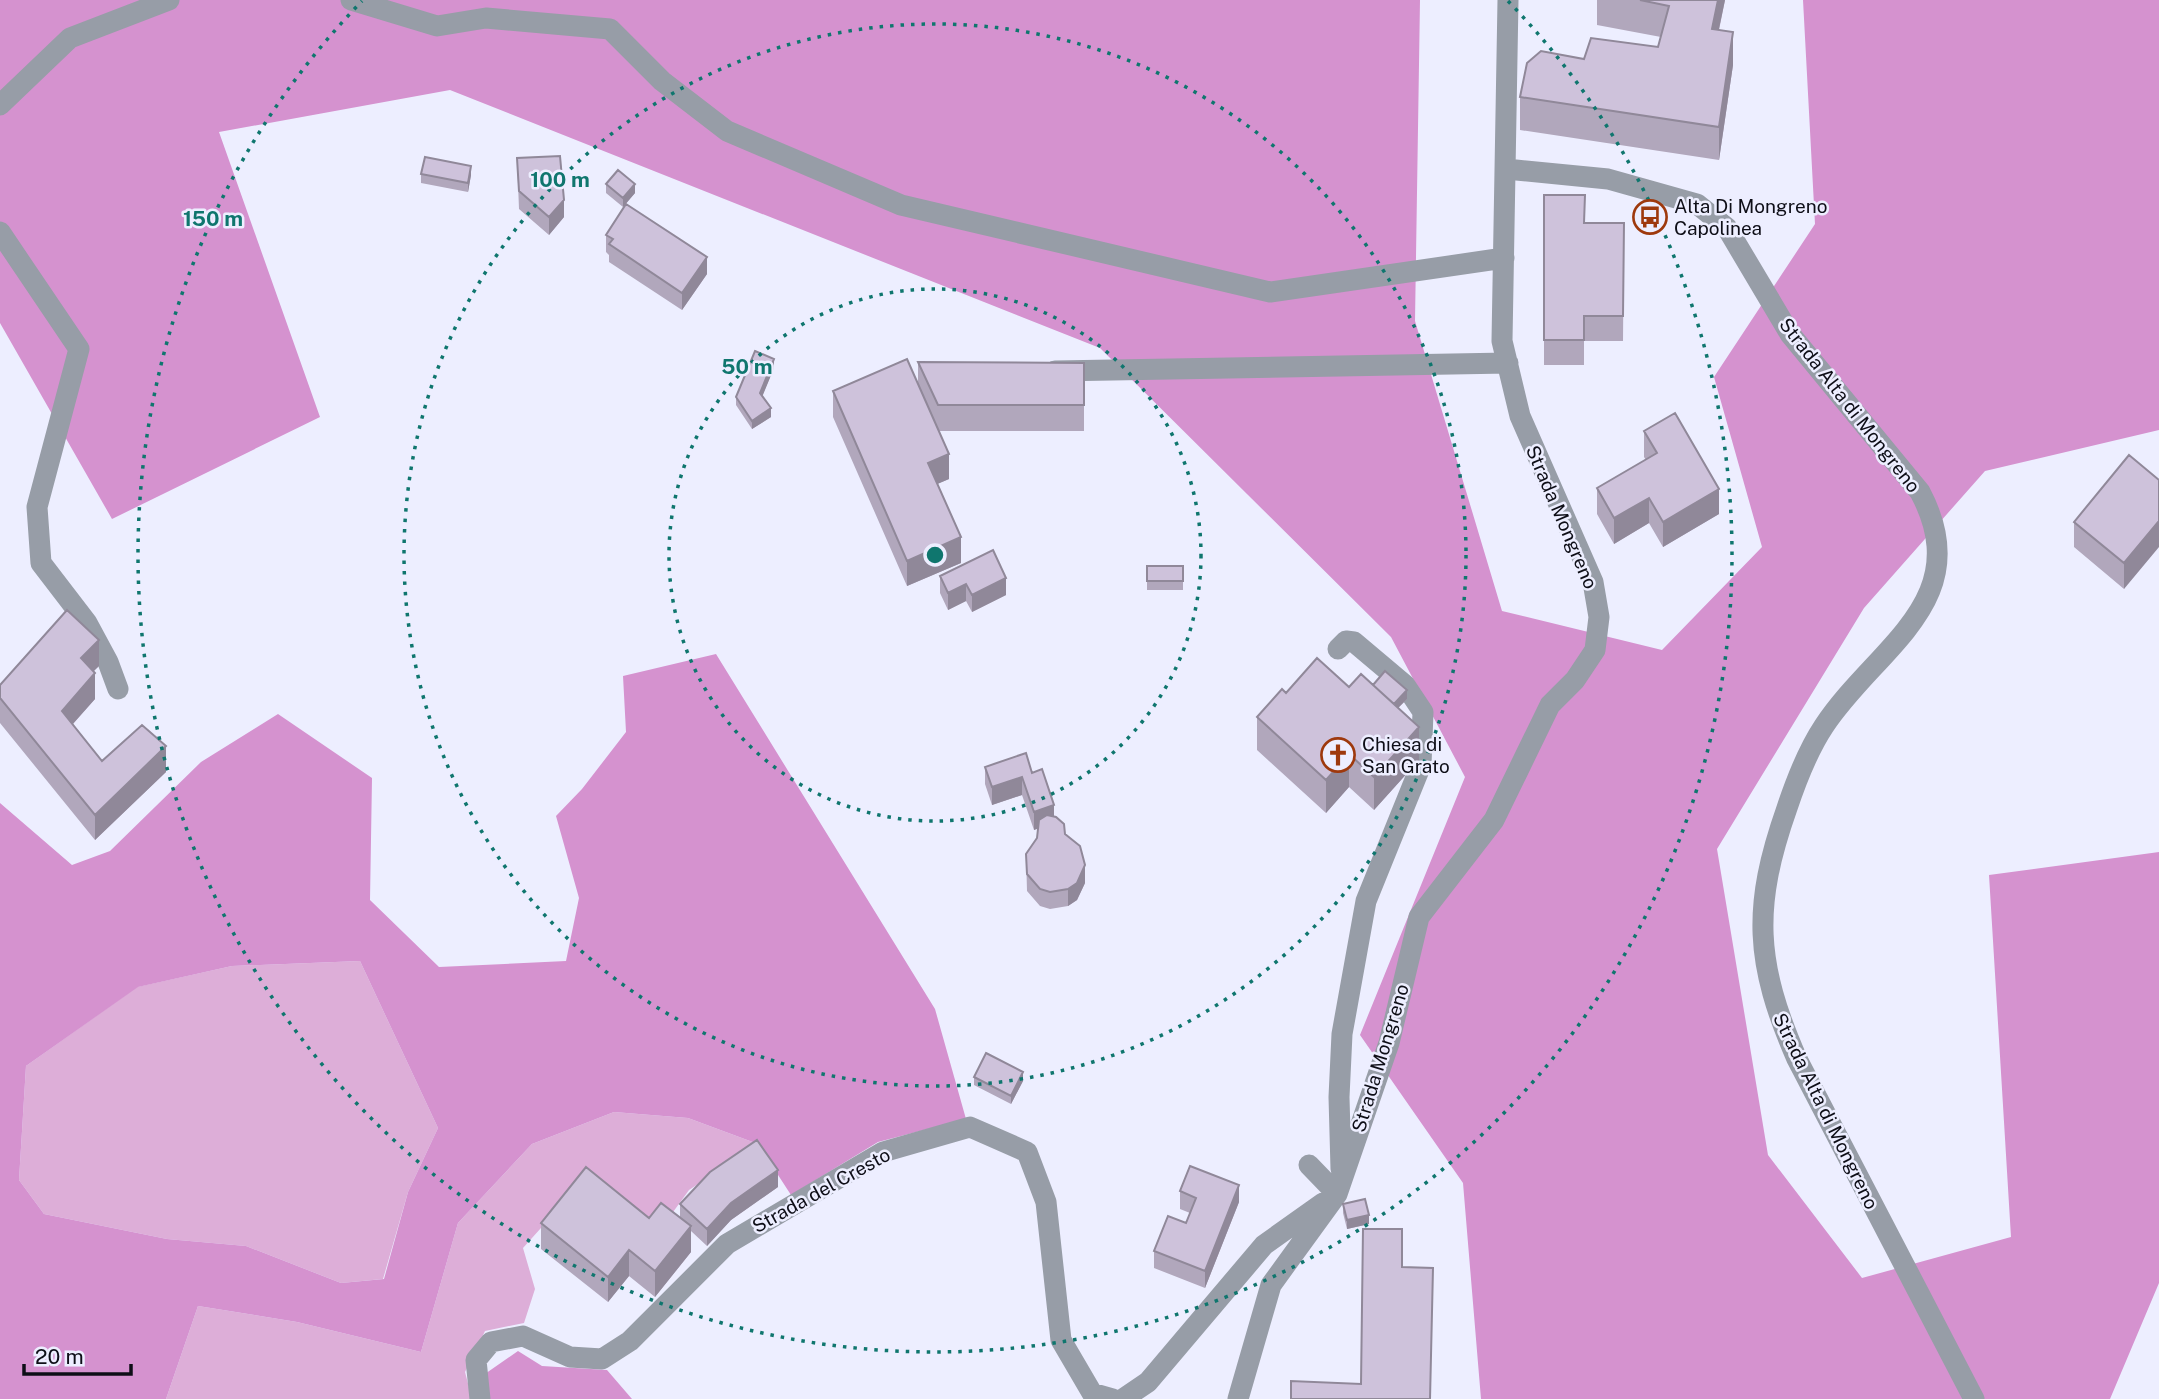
<svg xmlns="http://www.w3.org/2000/svg" width="2159" height="1399" viewBox="0 0 2159 1399" font-family="'Public Sans',sans-serif">
<rect width="100%" height="100%" fill="#edeeff"/>
<path fill="#ddaed8" d="M360,961L438,1128L408,1192L383,1279L341,1283L246,1246L167,1239L44,1214L19,1180L26,1066L137,987L232,966Z
M614,1112L688,1118L758,1144L689,1190L668,1219L644,1223L585,1179L523,1248L535,1289L524,1323L485,1331L465,1372L472,1399H166L198,1306L297,1322L421,1352L458,1223L532,1144Z"/>
<path fill="#d592cf" fill-rule="evenodd" d="M0,0H1420L1415,321L1502,611L1662,650L1762,547L1714,377L1815,224L1803,0H2159V430L1985,471L1864,608L1717,849L1768,1155L1862,1278L2011,1237L1989,875L2159,852V1283L2110,1399H1481L1463,1183L1360,1035L1465,777L1391,637L1100,348L450,90L219,132L320,417L112,519L0,323Z
M716,654L935,1009L966,1119L878,1142L791,1195L758,1144L688,1118L614,1112L532,1144L458,1223L421,1352L297,1322L198,1306L166,1399H0V803L72,865L110,851L201,762L278,714L372,778L370,900L439,967L566,961L579,898L556,816L582,789L626,732L623,676ZM360,961L438,1128L408,1192L384,1279L341,1283L246,1246L167,1239L44,1214L19,1180L26,1066L138,987L232,966Z
M518,1351L542,1366L607,1370L632,1399H488L482,1376Z"/>
<g fill="none" stroke-linecap="round" stroke-linejoin="round">
<path stroke="#979da7" stroke-width="21" d="M351,0L437,26L486,18L610,29L662,81L727,131L901,205L1270,292L1504,258
M0,105L70,38L169,0
M1506,169L1608,179L1697,204L1727,228L1790,334L1920,492C1978,601 1876,647 1824,726C1808,750 1796,781 1787,808C1752,907 1755,963 1797,1059L1974,1399
M0,232L79,349L37,507L41,563L87,623L108,662L118,689
M1055,371L1508,363
M1338,649L1346,641L1354,642L1405,685L1423,712L1421,765L1366,901L1342,1034L1339,1097L1341,1169
M1309,1165L1337,1194
M480,1399L476,1360L491,1342L523,1336L570,1357L602,1359L630,1341L727,1244L883,1152L970,1127L1027,1152L1046,1202L1061,1340L1092,1393L1113,1399
M1123,1399L1148,1382L1264,1245L1323,1203
M1238,1399L1271,1285L1337,1194L1389,1043L1419,917L1494,820L1550,705L1575,680L1595,650L1599,617L1593,582L1520,416L1502,341L1508,0"/>
</g>
<path fill="#b1a7bc" d="M1597,0H1725L1719,30L1733,65L1719,160L1520,130V97L1584,59L1658,47L1661,37L1597,25Z
M517,158L564,217L549,235L519,209Z
M421,174L471,175L468,192L421,183Z
M606,184L635,193L623,207L606,193Z
M1544,195L1585,223H1624L1623,341H1584V365H1544Z
M606,235L707,274L682,310L609,262V255L606,252Z
M918,362L1084,363V431H939L949,479L937,484L961,563L907,586L833,417V391L918,384Z
M774,368L762,396L771,417L752,429L736,405V397Z
M1644,431L1719,514L1663,547L1649,523L1614,544L1597,514V488L1646,460L1644,457Z
M2159,480L2124,589L2074,547V522Z
M1147,566H1183V590H1147Z
M940,576L1006,595L972,612L966,601L948,610L940,593Z
M99,666L93,671L95,699L73,724L102,761L166,772L95,840L0,723V685Z
M1349,687L1407,699L1398,708L1419,760L1374,810L1349,787L1326,813L1257,750V717L1286,693Z
M985,767L1032,773L1054,816L1065,834L1085,883L1077,900L1068,906L1050,909L1040,906L1027,891L1026,854L1037,838L1038,828L1034,830L1022,795L992,805L985,784Z
M974,1077L1023,1081L1011,1104L974,1085Z
M778,1187L731,1220L707,1246L691,1231V1252L655,1297L629,1276L608,1302L541,1249V1223L649,1218H680V1204Z
M1180,1191L1239,1202L1205,1288L1154,1268V1251L1186,1223L1190,1213L1180,1209Z
M1343,1204L1369,1224L1347,1229L1343,1213Z"/>
<path fill="#908899" d="M1718,0H1725L1712,62V29Z
M1733,32V65L1719,160V127Z
M471,166V175L468,192V183Z
M635,184V193L623,207V198Z
M564,200V217L549,235V217Z
M707,257V274L682,310V293Z
M774,359V368L760,402V393Z
M771,408V417L752,429V421Z
M949,454V479L928,488V463Z
M1719,489V514L1663,547V522Z
M1649,498V523L1614,544V518Z
M2159,521V547L2124,589V563Z
M961,537V563L907,586V561Z
M1006,578V595L972,612V595Z
M966,584V601L948,610V593Z
M99,640V666L81,684V658Z
M95,673V699L62,736V711Z
M1407,690V699L1392,714V705Z
M1419,727V760L1374,810V777Z
M166,746V772L95,840V815Z
M1349,754V787L1326,813V780Z
M1022,777V795L992,805V787Z
M1054,805V823L1034,830V812Z
M1085,865V883L1077,900L1068,906V889Z
M1023,1072V1081L1011,1104V1096Z
M778,1170V1187L731,1220L707,1246V1229L731,1203Z
M1239,1185V1202L1205,1288V1271Z
M1369,1215V1224L1347,1229V1220Z
M691,1226V1252L655,1297V1271Z
M629,1250V1276L608,1302V1277Z"/>
<path fill="#cec2db" stroke="#908899" stroke-width="2" d="M1640,0H1718L1712,29L1733,32L1719,127L1520,97L1527,63L1541,51L1584,59L1591,38L1658,47L1669,6Z
M560,156L564,200L549,217L519,191L517,158Z
M425,157L471,166L468,183L421,174Z
M618,170L635,184L623,198L606,184Z
M1544,195H1585L1584,223H1624L1623,316H1584V340H1544Z
M626,204L707,257L682,293L609,244L613,239L606,235Z
M755,351L774,359L760,393L771,408L752,421L736,397Z
M907,359L949,454L928,463L961,537L907,561L833,391Z
M918,362L1084,363V405H938Z
M1675,413L1719,489L1663,522L1649,498L1614,518L1597,488L1657,453L1644,431Z
M2129,455L2159,480V521L2124,563L2074,522Z
M993,550L1006,578L972,595L966,584L948,593L940,576Z
M1147,566H1183V581H1147Z
M67,610L99,640L81,658L95,673L62,711L102,761L142,725L166,746L95,815L0,698V685Z
M1317,658L1349,687L1361,674L1419,727L1374,777L1349,754L1326,780L1257,717L1282,689L1286,693Z
M1385,671L1407,690L1394,704L1373,685Z
M1026,753L1032,773L1042,769L1054,805L1034,812L1022,777L992,787L985,767Z
M1047,815L1056,817L1064,824L1065,834L1080,846L1085,865L1077,883L1068,889L1050,892L1040,889L1027,874L1026,854L1037,838L1039,820Z
M986,1053L1023,1072L1011,1096L974,1077Z
M757,1140L778,1170L731,1203L707,1229L680,1204L710,1172Z
M1190,1166L1239,1185L1205,1271L1154,1251L1168,1216L1186,1223L1196,1198L1180,1191Z
M586,1167L649,1218L661,1203L691,1226L655,1271L629,1250L608,1277L541,1223Z
M1365,1199L1369,1215L1347,1220L1343,1204Z
M1363,1229H1402V1267L1433,1268L1430,1399H1291V1381L1361,1384Z"/>
<g fill="none" stroke="#0f766e" stroke-width="3.5" stroke-dasharray="3.5 7">
<circle cx="935" cy="555" r="266"/>
<circle cx="935" cy="555" r="531"/>
<path d="M1508 1A797 797 0 1 1 362 1"/>
</g>
<defs>
<g id="bus-ring" transform="scale(1.75)"><circle r="9.5" fill="#edeeff" stroke="#9e390d" stroke-width="1.5"/><path d="M-5-6H5V4H4V6H2V4H-2V6H-4V4H-5ZM-3.5-4V0h7V-4ZM-3.5 1.2v1.5H-2V1.2ZM2 1.2v1.5H3.5V1.2Z" fill="#9e390d"/></g>
<g id="church-ring" transform="scale(1.75)"><circle r="9.5" fill="#edeeff" stroke="#9e390d" stroke-width="1.5"/><path d="M-1.2-6h2.4v3.5h3.3v2.4h-3.3V6h-2.4V-.1h-3.3v-2.4h3.3Z" fill="#9e390d"/></g>
</defs>
<g fill-rule="evenodd">
<use href="#bus-ring" x="1650" y="217"/>
<use href="#church-ring" x="1338" y="755"/>
</g>
<g text-anchor="middle" dominant-baseline="central" stroke-width="5" stroke-linejoin="round" paint-order="stroke">
<g font-size="19" fill="#0e0e17" stroke="#edeeff" text-anchor="start">
<text x="1674" y="206">Alta Di Mongreno<tspan x="1674" dy="22">Capolinea</tspan></text>
<text x="1362" y="744">Chiesa di<tspan x="1362" dy="22">San Grato</tspan></text>
</g>
<g font-size="19" fill="#0e0e17" stroke="#edeeff">
<text transform="translate(1850 405) rotate(52)">Strada Alta di Mongreno</text>
<text transform="translate(1562 517) rotate(67)">Strada Mongreno</text>
<text transform="translate(1380 1058) rotate(-73)">Strada Mongreno</text>
<text transform="translate(1826 1111) rotate(64)">Strada Alta di Mongreno</text>
<text transform="translate(821 1190) rotate(-29)">Strada del Cresto</text>
</g>
</g>
<circle cx="935" cy="555" r="10" fill="#0f766e" stroke="#edeeff" stroke-width="3.5"/>
<g font-size="21" text-anchor="middle" font-weight="bold" fill="#0f766e" stroke="#edeeff" stroke-width="5" stroke-linejoin="round" paint-order="stroke">
<text x="560" y="187">100 m</text>
<text x="213" y="226">150 m</text>
<text x="747" y="374">50 m</text>
</g>
<path d="M24 1364v10h107v-10" fill="none" stroke="#0e0e17" stroke-width="3.5"/>
<text x="35" y="1364" font-size="21" fill="#0e0e17" stroke="#edeeff" stroke-width="5" paint-order="stroke">20 m</text>
</svg>
